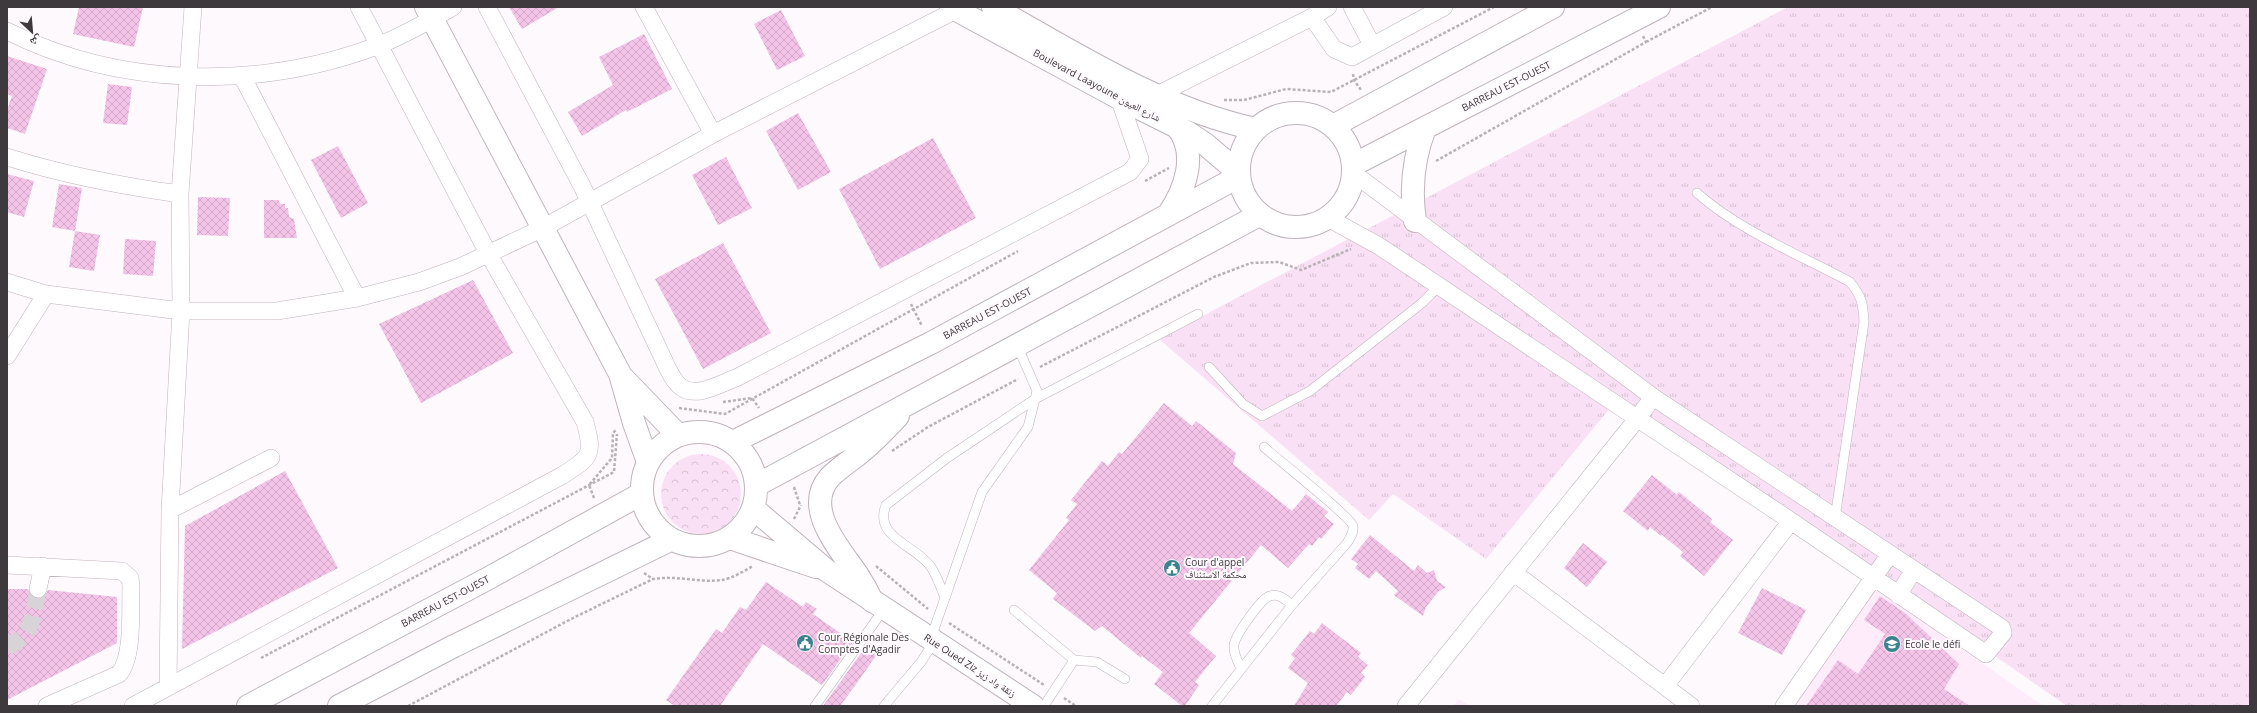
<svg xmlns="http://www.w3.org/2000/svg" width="2257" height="713" viewBox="0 0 2257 713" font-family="'Open Sans','Noto Naskh Arabic',sans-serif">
<defs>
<pattern id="grass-tufts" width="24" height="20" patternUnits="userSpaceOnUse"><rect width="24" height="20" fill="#fae0f4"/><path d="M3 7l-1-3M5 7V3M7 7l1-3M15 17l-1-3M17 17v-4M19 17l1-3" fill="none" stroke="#d7c1d2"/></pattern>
<pattern id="park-crowns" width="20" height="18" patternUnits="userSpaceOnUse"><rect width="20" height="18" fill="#fae0f4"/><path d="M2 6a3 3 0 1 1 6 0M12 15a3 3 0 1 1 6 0" fill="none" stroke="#d7c1d2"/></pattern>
<pattern id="building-cross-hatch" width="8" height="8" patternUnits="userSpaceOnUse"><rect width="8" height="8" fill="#f3c3e8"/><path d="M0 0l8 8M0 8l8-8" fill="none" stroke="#d1a8c8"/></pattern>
</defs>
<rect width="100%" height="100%" fill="#fef9fd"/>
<path fill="#ffecfa" d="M1869,584L2042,705L1787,706Z
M1459,699L1470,706H1453Z"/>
<path fill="url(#grass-tufts)" d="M1788,7H2250V706H2067L1620,396L1486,559L1393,494L1369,520L1159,339Z"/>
<path fill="url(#park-crowns)" d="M661 494a40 40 0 1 1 80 0a40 40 0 1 1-80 0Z"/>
<path fill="url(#building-cross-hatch)" d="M79,7H143L134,47L73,34Z
M509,7H559L522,29Z
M781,10L805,56L777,70L754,24Z
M644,34L672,89L627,112L626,110L582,136L568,112L613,85L599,57Z
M7,56L47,69L25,134L7,128V110L12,96L7,94Z
M108,84L132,87L127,125L103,123Z
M798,113L831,172L798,190L766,131Z
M933,138L976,218L880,269L839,189Z
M338,146L368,203L341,218L311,160Z
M726,157L752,208L718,225L692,175Z
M7,174L34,181L24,217L7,212Z
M59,184L82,188L75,231L52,227Z
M198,197L230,198L228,236L197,235Z
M264,200H279L280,204H285V208H288L289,217L294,219L297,238H264Z
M75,231L100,235L94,271L69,267Z
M125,239L156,241L153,276L123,274Z
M723,243L771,333L703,369L655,279Z
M473,280L513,353L421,403L379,324Z
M1164,403L1192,426L1196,421L1236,453L1233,464L1292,511L1306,494L1328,512L1324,516L1334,524L1321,539L1319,537L1312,546L1309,544L1288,568L1261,545L1189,633L1216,656L1195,682L1199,685L1185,706H1182L1154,684L1163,672L1142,656L1141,658L1102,626L1095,631L1053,599L1057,593L1029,570L1069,520L1066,518L1077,504L1071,500L1102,461L1108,466L1119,452L1122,454Z
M285,471L338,568L182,649L185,526Z
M1652,475L1677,495L1679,492L1712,519L1710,522L1733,540L1704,576L1680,556L1683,552L1662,535L1661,536L1650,527L1648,531L1623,511Z
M1370,535L1414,571L1418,565L1427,573L1434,570L1437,581L1446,587L1438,592L1426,607L1423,616L1394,595L1398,591L1376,571L1369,579L1355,568L1358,564L1351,559Z
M1583,543L1607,562L1587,587L1564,568Z
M766,582L803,607L806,602L817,609L813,614L853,642L822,685L763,644L720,706H675L666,700L716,629L722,633L740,607L746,610Z
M1762,588L1806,610L1782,655L1738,633Z
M7,589H28L31,596L36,599L45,596L48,590L117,597V643L7,700Z
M1880,596L1905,613L1959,664L1944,689L1970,706H1806L1838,660L1858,674L1885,634L1864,620Z
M1322,623L1361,653L1358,657L1368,665L1361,673L1365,677L1351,695L1347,692L1336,706H1294L1308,683L1288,668L1295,658L1291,655L1310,631L1314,634Z
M869,642L880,650L854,687L840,706H823Z"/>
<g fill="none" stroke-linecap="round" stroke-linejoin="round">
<path stroke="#d7d3d6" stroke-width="17" stroke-dasharray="17 8" stroke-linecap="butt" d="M7,647C35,633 32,617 38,589"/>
<g stroke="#bfb3bc" stroke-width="10">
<path id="service" d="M1697,193C1740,231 1800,255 1850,282C1862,297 1863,303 1864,322L1835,518
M1209,367L1243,404L1262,416L1310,391L1422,303L1439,286
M945,598C941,588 937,576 931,567C916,545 873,538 886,505L947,458L1035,399L1198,314
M1014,610L1074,660L1044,706
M931,638L982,492L1028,427L1037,391L1017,345
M1074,660L1097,662L1125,679
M1241,669C1238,662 1233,653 1234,645C1235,636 1261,598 1270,596C1279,593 1286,600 1292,605
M815,706L884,609
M884,706L921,662L934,642
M1212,706L1292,605L1347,543C1350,538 1354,533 1353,526C1351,517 1277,459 1264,447"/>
</g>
<g stroke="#bfb3bc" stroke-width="18">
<path id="minor" d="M487,7L582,186L668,369C671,375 675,383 681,387C696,399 722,383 738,377L1130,172L1140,159L1119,98
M644,7L713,134
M1352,7L1372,45
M1312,17L1334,49L1352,57L1444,7
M7,31C120,88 259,90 377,46C403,36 429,21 453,7
M242,76L357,298
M1157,95L1312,17L1328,7
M7,157C64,175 121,186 180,194
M1328,218L1379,246L1791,521L1986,654L2003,633L2002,628L1653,397L1353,173
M7,282L46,294L181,311H277L357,298L419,282L460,267L541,229L713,134L956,10
M7,356L46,294
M170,510L271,458
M7,565L122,571L130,578L131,586C130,610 134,656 119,674L47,706
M1513,572L1691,706
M38,589L43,566
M1898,595L1914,570
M1665,686L1791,521
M168,687L170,510L181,311L180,194L193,7
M133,706L563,475C591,457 594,455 585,422L489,255L359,7
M1406,706L1637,419L1653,397
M1784,706L1890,554"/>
</g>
<g stroke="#bfb3bc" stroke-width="24">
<path id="tertiary" d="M426,7L620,374L634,423L648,462
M951,7L1119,98L1187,132L1205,144L1238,172
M993,7C1076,54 1161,108 1255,129
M623,378L678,435
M754,509L826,570L1033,706
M730,538L816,567"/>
</g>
<g stroke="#bfb3bc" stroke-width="24">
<path id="primary" d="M1239 170a57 57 0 1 1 114 0a57 57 0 1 1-114 0Z
M1333,126L1553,7
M1353,165L1659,7
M1168,215C1185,190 1198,155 1178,128
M1415,221C1410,188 1413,159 1425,128
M642 489a57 57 0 1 1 114 0a57 57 0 1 1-114 0Z
M733,442L931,343L1238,177
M757,485L1259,215
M872,601C868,592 863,583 857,574C840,549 802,508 830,477C838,469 847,463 856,456C872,444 885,430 898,416
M248,706L487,579L641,494
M339,706L454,646L670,540"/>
</g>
<path stroke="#b7b2b6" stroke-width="2.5" stroke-dasharray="3 2" stroke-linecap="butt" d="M1646,42L1712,7
M1353,74L1354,80L1361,90
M1224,100H1244L1286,89L1331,92L1494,7
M1436,161L1646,42L1643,36
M1145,181L1169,168
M911,304L922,326
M1040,367L1214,277L1251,263L1279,262L1301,270L1351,249
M723,402L752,398L759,408
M679,408L725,414L1018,251
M892,451L928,427L1018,379
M794,487L800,505
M594,498L589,485L612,458L613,433L616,430
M794,519L801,505
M876,566L928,609
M644,573L653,579
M949,623L1044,685
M261,658L614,472L617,434
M1064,698L1076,706
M408,706L571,619L653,579C676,575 699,583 722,580C731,579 744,571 753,566"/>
<use href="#service" stroke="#fff" stroke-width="9"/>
<use href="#minor" stroke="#fff" stroke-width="17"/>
<use href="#tertiary" stroke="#fff" stroke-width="22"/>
<use href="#primary" stroke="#fff" stroke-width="22"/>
</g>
<defs>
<g id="civic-disc" transform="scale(0.9)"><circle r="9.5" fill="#3c818e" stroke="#fef9fd"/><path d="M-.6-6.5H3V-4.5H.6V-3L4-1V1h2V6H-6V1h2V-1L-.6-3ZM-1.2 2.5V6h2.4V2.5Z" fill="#fff"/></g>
<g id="school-disc" transform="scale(0.9)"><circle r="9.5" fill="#3c818e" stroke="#fef9fd"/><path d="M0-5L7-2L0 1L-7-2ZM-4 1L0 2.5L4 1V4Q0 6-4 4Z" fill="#fff"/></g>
</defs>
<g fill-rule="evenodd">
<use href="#civic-disc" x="1172" y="568"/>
<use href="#civic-disc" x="805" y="643"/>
<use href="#school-disc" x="1892" y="644"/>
</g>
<g text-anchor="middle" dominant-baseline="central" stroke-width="4" stroke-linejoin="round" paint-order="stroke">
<g font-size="10" fill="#3d393c" stroke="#fef9fd">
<text transform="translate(1097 85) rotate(28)">Boulevard Laayoune شارع العيون</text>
<text transform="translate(1506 86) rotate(-27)">BARREAU EST-OUEST</text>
<text transform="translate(987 313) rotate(-28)">BARREAU EST-OUEST</text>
<text transform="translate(445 601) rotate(-28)">BARREAU EST-OUEST</text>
<text transform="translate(970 665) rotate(33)">Rue Oued Ziz زنقة واد زيز</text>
</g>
<g font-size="10" fill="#3d393c" stroke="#fef9fd" text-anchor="start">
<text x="1185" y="562">Cour d'appel<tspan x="1185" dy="12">محكمة الاستئناف</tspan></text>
<text x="818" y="637">Cour Régionale Des<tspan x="818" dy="12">Comptes d'Agadir</tspan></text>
<text x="1905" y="644">Ecole le défi</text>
</g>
</g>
<rect width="2257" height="713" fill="none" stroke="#3d393c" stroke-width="16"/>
<g transform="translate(32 32) rotate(154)" stroke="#fef9fd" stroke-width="3" paint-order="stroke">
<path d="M0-3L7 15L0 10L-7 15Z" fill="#3d393c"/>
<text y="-6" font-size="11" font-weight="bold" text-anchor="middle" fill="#3d393c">ش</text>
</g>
</svg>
